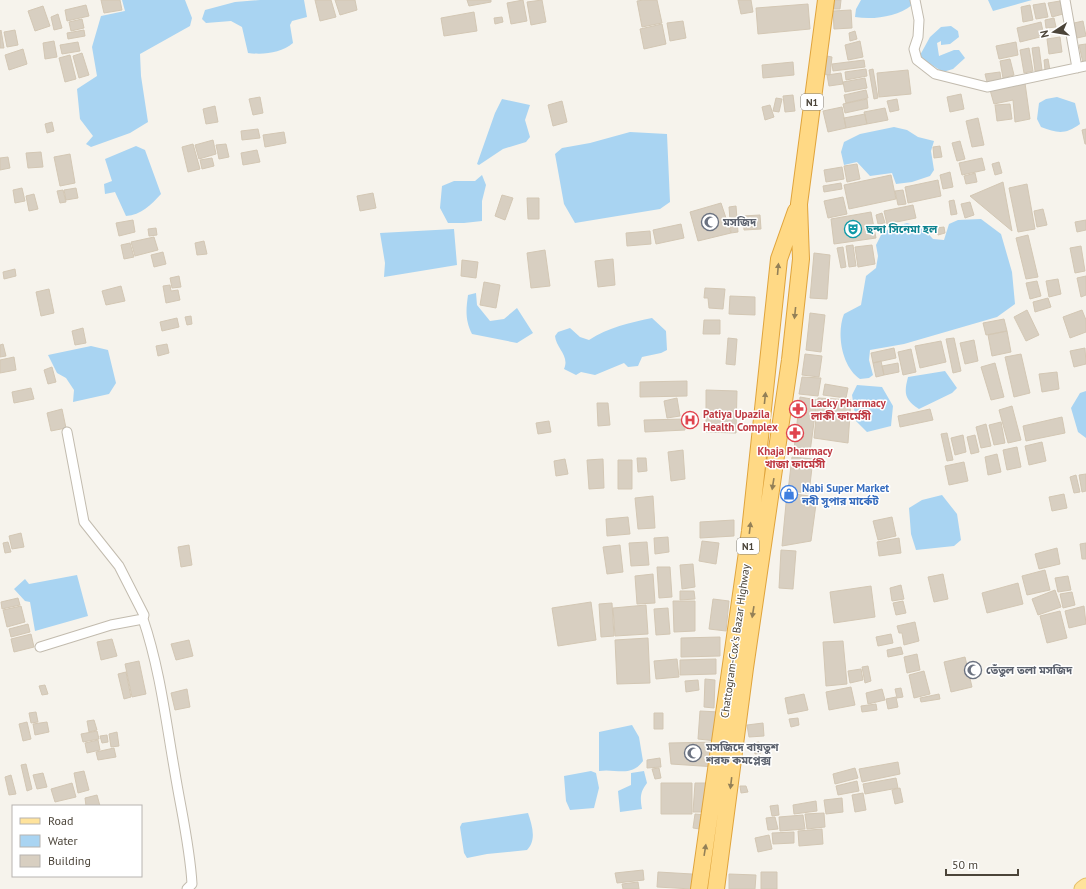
<svg xmlns="http://www.w3.org/2000/svg" width="1086" height="889" viewBox="0 0 1086 889" font-family="'PT Sans','Noto Sans Bengali',sans-serif">
<rect width="100%" height="100%" fill="#f6f3ec"/>
<path fill="#a9d4f2" d="M122,0H185L192,18L190,26L140,54L141,76L148,122L130,133L91,147L86,144L93,136L80,119L77,89L97,76L92,47L101,16L125,11Z
M260,0H304L307,17L292,21L290,25L293,43C281,53 264,55 248,53L242,27L231,21L206,23L202,19L205,10L235,2Z
M861,0H911L912,5C897,17 873,20 855,17L856,9Z
M988,0H1032L993,11Z
M951,26L958,31L959,37L950,44L941,45V41L937,43L939,56L954,50H959L965,58L953,69L943,72L919,57L930,37L941,27Z
M1057,97L1075,103L1080,124C1065,135 1057,133 1041,127L1037,119L1039,103L1046,99Z
M502,99L530,105L525,120L530,137L526,142L503,149L479,165L477,164L495,113Z
M894,127L907,130L918,137L934,141L931,151L934,170L930,176L912,182L896,184L892,173L870,176L857,162L844,165L841,152L844,142L860,134Z
M630,132L667,134L670,202L660,209L575,223L564,204L555,154L562,148L590,143Z
M136,146L145,150L161,194C151,205 141,215 126,216L115,192L105,194L104,184L112,181L105,159Z
M482,175L486,185L482,201V221L464,223H448L440,208L442,186L454,181H475Z
M981,219L1001,234L1012,272L1015,304L997,317L904,344L870,350L869,360L873,375L869,378L860,379C842,367 836,334 844,314L861,305L866,276L876,268L878,256L876,245L881,235L890,228L907,223L923,228L933,239L944,240L949,224L958,220Z
M454,229L457,265L384,277L385,263L380,233Z
M476,293L477,305L490,321L504,319L517,308L533,333L517,343L472,334C465,320 466,310 468,295Z
M652,318L666,331L667,350L661,353L642,357L638,366L628,367L624,363L595,375L581,372L576,375L564,369C570,356 556,348 555,336L558,332L570,328L580,337L589,340C609,327 629,323 652,318Z
M91,346L108,350L116,383L109,394L73,402L74,390L66,378L57,373L48,355Z
M945,371L957,388L952,393L919,409C904,399 904,393 908,377Z
M857,385L882,387L893,406L891,426L867,432L856,421L852,395Z
M1086,391V438L1078,432L1071,408L1080,393Z
M942,495L957,514L961,540L954,546L916,550L911,534L909,508L922,500Z
M77,575L88,616L35,631L30,602L25,601L14,589L25,579L29,584Z
M632,725L639,737L643,761C631,778 615,768 599,771V732Z
M591,771L596,773L599,788L594,808L570,810L566,801L564,776Z
M644,771L647,783C640,792 640,798 642,809L620,812L618,791L631,785V773Z
M528,813C532,825 537,840 527,850L487,854L467,858L464,853L460,827L462,823Z"/>
<path fill="#d8cfc1" stroke="#d3c7b4" d="M101,0H120L122,10L104,13Z
M315,0H331L336,17L320,21Z
M335,0H355L357,10L340,15Z
M467,0H491V2L469,6Z
M523,0L527,21L511,24L507,3Z
M542,0L546,22L531,25L527,2Z
M644,0H657L662,23L642,27L637,1Z
M738,0H751L753,12L741,14Z
M835,0H841L840,9H834Z
M1060,1L1063,14L1052,17L1048,3Z
M1045,3L1048,17L1036,19L1033,5Z
M808,4L810,29L758,34L756,8Z
M86,5L89,16L67,21L65,10Z
M1030,5L1033,20L1023,22L1021,7Z
M43,6L50,26L35,31L28,11Z
M851,10L852,28L834,29L833,11Z
M474,12L477,31L444,36L441,18Z
M58,14L62,28L54,30L51,17Z
M502,17L503,22L495,24L494,18Z
M1054,18L1056,27L1046,28L1045,20Z
M82,19L84,28L71,31L69,22Z
M683,21L686,38L670,41L667,23Z
M1083,21L1086,36L1077,38L1074,23Z
M1041,22L1044,36L1020,42L1017,28Z
M662,24L666,44L644,49L640,29Z
M1,30L4,48H0V31Z
M15,30L18,45L7,47L4,32Z
M84,30L85,36L68,39L67,33Z
M855,31L857,39L850,41L849,33Z
M1060,37L1062,52L1049,54L1047,39Z
M54,41L57,57L45,59L43,43Z
M860,41L863,57L848,60L845,45Z
M78,42L80,51L62,54L60,45Z
M1016,42L1018,55L999,59L996,46Z
M1086,44V62L1083,63L1079,45Z
M1039,47L1042,70L1035,71L1032,48Z
M1029,48L1033,71L1024,73L1020,50Z
M23,49L27,64L9,70L5,55Z
M82,53L89,75L79,78L73,56Z
M70,55L76,79L65,82L59,58Z
M827,56L832,57L830,75L824,74Z
M1010,59L1014,75L1003,78L1000,61Z
M1048,59L1050,70H1045L1044,60Z
M864,60L865,67L833,71L832,64Z
M793,62L794,75L763,78L762,65Z
M866,69L867,76L846,80L845,72Z
M873,69L878,98L874,99L869,70Z
M908,70L911,94L879,97L877,73Z
M1000,72L1001,80L987,82L985,74Z
M841,73L843,84L829,86L827,75Z
M865,78L867,88L845,92L843,82Z
M1025,83L1030,119L1015,122L1013,100L994,104L990,90Z
M866,90L868,98L846,103L844,95Z
M961,94L964,109L950,112L947,97Z
M793,95L795,111L785,112L783,96Z
M260,97L263,113L253,115L249,99Z
M776,98L782,99L779,112L773,111Z
M867,99L868,108L845,113L843,104Z
M897,99L899,110L890,112L887,101Z
M562,101L567,122L553,126L548,105Z
M1010,104L1012,119L997,121L995,105Z
M770,105L774,117L765,120L762,107Z
M215,106L218,122L206,124L203,109Z
M842,107L846,128L828,132L823,111Z
M885,108L888,120L867,124L864,112Z
M865,114L867,124L846,128L844,118Z
M978,118L984,145L972,147L966,121Z
M52,122L54,131L47,133L45,124Z
M258,129L260,138L242,140L241,131Z
M1086,129V144H1085L1082,130Z
M284,132L286,143L265,147L263,135Z
M213,140L216,154L199,159L195,145Z
M960,141L965,159L957,161L952,143Z
M193,144L200,169L188,172L182,147Z
M226,144L229,157L219,159L216,145Z
M940,146L942,157L934,158L933,147Z
M257,150L260,162L243,165L241,153Z
M41,152L43,167L28,168L26,153Z
M70,154L75,183L60,186L54,157Z
M8,157L10,168L0,170V158Z
M212,158L214,166L202,169L200,160Z
M982,158L985,170L962,175L959,163Z
M999,162L1002,173L995,175L992,164Z
M857,164L860,179L847,182L844,166Z
M842,167L844,179L826,182L824,170Z
M950,172L953,187L943,189L940,175Z
M975,173L977,182L966,184L964,176Z
M891,175L896,199L849,209L844,185Z
M938,180L941,196L908,203L905,187Z
M1003,182L1012,231L970,196Z
M841,183L842,189L824,192L823,186Z
M1027,184L1035,229L1018,232L1009,188Z
M22,188L25,201L15,203L13,190Z
M76,188L78,198L66,200L64,190Z
M63,190L66,202L60,203L57,191Z
M903,190L906,204L898,205L895,191Z
M373,193L376,208L360,211L357,196Z
M34,194L38,209L29,211L26,196Z
M502,195L513,198L505,220L495,216Z
M843,197L847,214L828,218L824,201Z
M527,198H539V219H528Z
M954,200L957,214L951,215L949,201Z
M970,202L974,215L965,218L961,204Z
M721,203L731,233L698,241L690,212Z
M913,205L916,218L887,224L884,211Z
M736,206L738,232L731,233L729,207Z
M1043,209L1047,225L1037,227L1034,211Z
M871,212L876,238L834,244L831,219Z
M882,213L885,223L878,224L876,215Z
M760,215L761,229L744,230L743,216Z
M133,220L135,232L119,236L116,223Z
M1086,220V230L1077,232L1075,222Z
M681,224L684,238L656,244L653,230Z
M944,227L945,233L938,235L936,228Z
M156,228L157,235L149,236L148,229Z
M650,231L651,244L627,246L626,233Z
M1028,235L1038,277L1026,279L1016,238Z
M154,237L158,250L135,256L131,242Z
M204,241L207,254L197,255L195,243Z
M130,243L134,257L124,259L121,245Z
M853,245L856,266L849,267L846,246Z
M872,245L875,264L858,267L855,247Z
M1081,246L1085,271L1075,273L1070,248Z
M843,247L846,267L841,268L837,248Z
M545,250L550,286L531,288L527,253Z
M163,252L166,264L154,267L151,255Z
M814,253L830,255L827,299L810,298Z
M613,259L615,285L598,287L595,261Z
M462,260L478,262L476,278L461,276Z
M15,269L16,276L4,279L3,272Z
M179,276L181,287L172,288L170,278Z
M1086,276V295L1081,297L1077,278Z
M1058,279L1061,294L1049,297L1046,281Z
M1037,281L1041,296L1030,299L1026,283Z
M484,282L500,285L496,308L480,305Z
M170,285L171,291L178,290L180,300L166,303L163,286Z
M121,286L125,301L106,305L102,291Z
M705,288L725,289L723,309L709,308L708,298H704Z
M49,289L54,313L41,316L36,292Z
M730,296L755,297V315L729,314Z
M1048,298L1051,307L1035,312L1033,302Z
M1027,310L1039,335L1026,341L1014,317Z
M1082,310L1086,320V332L1070,338L1063,317Z
M810,313L825,315L821,352L806,350Z
M191,316L192,324L187,325L185,317Z
M177,318L179,327L162,331L160,322Z
M1004,319L1007,331L986,335L983,323Z
M704,320H720V334H703Z
M83,328L86,343L75,345L72,331Z
M1007,331L1011,352L992,356L988,335Z
M728,338L737,339L735,365L726,364Z
M954,338L961,371L953,373L946,339Z
M974,340L978,361L965,364L960,343Z
M941,341L946,362L920,368L915,346Z
M3,344L6,356L0,357V345Z
M167,344L169,353L158,356L156,346Z
M894,348L896,358L873,363L871,353Z
M1085,348L1086,364L1074,367L1070,351Z
M911,349L916,372L903,375L898,352Z
M805,354L822,356L819,377L802,375Z
M1021,354L1030,393L1014,397L1005,357Z
M14,357L16,370L0,373V360Z
M881,361L884,375L876,377L873,363Z
M898,363L899,372L884,375L882,366Z
M995,363L1004,397L991,400L981,367Z
M52,367L56,382L48,384L44,370Z
M1057,372L1059,389L1042,392L1039,374Z
M802,377L821,378L818,396L799,394Z
M687,381V396L640,397V382Z
M825,384L848,388L846,398L823,395Z
M31,388L34,399L14,403L12,392Z
M706,390L737,391L736,433L706,432Z
M800,397L817,400L810,452L794,449Z
M677,398L680,416L667,418L664,401Z
M818,398L851,400L848,443L814,438Z
M597,403H608L610,425L598,426Z
M1012,406L1021,440L1008,443L999,410Z
M62,409L66,428L51,431L47,413Z
M930,409L933,420L900,427L898,416Z
M1062,417L1065,433L1026,441L1023,426Z
M685,419V430L645,432L644,420Z
M549,421L551,432L538,434L536,423Z
M1001,422L1005,443L994,445L989,425Z
M986,424L991,446L981,448L976,427Z
M947,433L953,460L947,461L941,434Z
M963,435L966,452L955,455L951,438Z
M975,435L979,452L971,454L967,437Z
M1042,442L1046,461L1029,465L1025,446Z
M1017,447L1021,467L1007,470L1003,450Z
M683,450L685,479L671,481L668,452Z
M997,454L1001,472L988,475L985,457Z
M792,457L813,459L809,493L788,491Z
M637,458H646L647,471L638,472Z
M565,459L568,474L556,476L554,461Z
M603,459L604,488L589,489L587,460Z
M618,460H632V489H618Z
M964,462L968,481L949,485L945,466Z
M1086,474V491L1082,492L1079,475Z
M1076,475L1080,492L1074,493L1070,477Z
M787,493L817,497L811,541L782,546Z
M1064,494L1067,508L1052,511L1049,497Z
M653,496L655,528L638,529L635,498Z
M628,517L630,534L607,536L606,519Z
M892,517L896,536L878,540L873,521Z
M734,520V536L700,538V522Z
M21,533L24,547L12,549L9,536Z
M668,537L669,552L655,554L654,538Z
M899,538L901,553L879,556L877,542Z
M702,541L719,543L716,564L699,561Z
M8,542L11,552L5,553L3,543Z
M647,542L649,565L631,566L629,543Z
M1086,543V559H1082L1080,544Z
M189,545L192,565L181,567L178,547Z
M620,545L623,572L607,574L603,547Z
M1057,548L1060,564L1039,569L1035,554Z
M781,550L796,551L793,589L779,588Z
M693,564L695,587L682,589L680,565Z
M657,567H670L672,597L659,598Z
M1045,570L1050,590L1027,595L1022,576Z
M653,574L655,603L637,604L635,576Z
M943,574L948,599L934,602L928,577Z
M1068,576L1071,590L1058,592L1055,578Z
M1018,583L1023,604L987,613L982,593Z
M901,585L904,599L892,601L890,588Z
M871,586L875,617L834,623L830,592Z
M1055,590L1061,607L1038,615L1032,599Z
M680,591H694L695,599L680,600Z
M1072,592L1075,605L1063,608L1060,594Z
M18,598L20,605L2,609L1,602Z
M713,599L729,601L726,631L709,629Z
M673,601H695V631L674,632Z
M903,601L906,613L896,615L893,603Z
M591,602L596,640L558,646L552,608Z
M612,603L614,636L601,637L599,604Z
M646,605L648,634L615,636L613,608Z
M21,606L25,622L7,627L3,610Z
M1084,606L1086,624L1069,628L1065,611Z
M668,608L670,634L656,635L654,609Z
M1060,611L1067,638L1047,643L1040,616Z
M915,622L919,641L904,645L902,633H899L897,626Z
M28,624L30,632L11,637L9,629Z
M31,634L34,647L14,652L11,639Z
M891,634L893,643L878,646L876,637Z
M720,637V656L681,657V638Z
M648,638L650,683L617,684L615,640Z
M112,639L117,656L101,660L97,642Z
M189,640L193,656L176,660L171,644Z
M843,641L847,684L826,686L823,642Z
M901,647L903,654L888,657L887,650Z
M917,654L920,670L907,673L904,657Z
M965,657L972,687L951,692L944,662Z
M677,659L679,677L656,679L654,661Z
M716,659V674L680,675V660Z
M139,661L146,694L132,697L125,664Z
M868,666L871,681L865,683L862,667Z
M861,669L863,680L850,683L848,671Z
M924,671L930,694L914,698L909,675Z
M126,672L131,697L124,699L118,674Z
M705,679L715,680L714,708L704,707Z
M698,680L699,690L686,692L685,681Z
M45,685L48,694L42,695L39,686Z
M851,687L855,705L829,710L826,692Z
M901,688L903,697L897,698L895,689Z
M187,689L190,707L175,710L171,693Z
M882,689L885,700L868,704L866,693Z
M804,694L808,710L788,714L785,698Z
M939,694L940,699L921,702L920,698Z
M896,697L898,707L888,709L886,699Z
M876,704L877,710L862,712L861,706Z
M700,711L719,712L716,741L698,739Z
M36,712L38,722L31,723L29,713Z
M654,713H663V729H654Z
M798,718L799,725L791,727L789,719Z
M94,720L97,730L89,732L87,721Z
M27,722L31,739L23,741L19,724Z
M47,722L49,732L35,735L33,724Z
M763,723L764,736L749,737L747,725Z
M97,731L99,739L83,742L81,734Z
M117,732L119,746L111,747L109,734Z
M107,735L108,742L102,743L100,736Z
M98,740L100,750L87,753L85,743Z
M718,742L716,767L671,764L669,743Z
M759,742L761,753L755,754L753,743Z
M114,748L116,757L98,760L96,752Z
M660,758L661,767L647,768V760Z
M898,762L900,774L862,782L859,769Z
M26,764L32,789L27,791L21,765Z
M659,768L661,778L655,779L652,769Z
M855,768L858,778L835,784L833,774Z
M84,771L89,790L78,793L74,773Z
M43,773L47,787L37,789L33,775Z
M11,775L16,794L9,795L5,777Z
M896,778L898,788L865,794L863,784Z
M857,781L859,791L838,795L836,786Z
M72,783L76,797L55,802L51,789Z
M661,783H692V814H661Z
M695,783H709L707,812H693Z
M740,786H746L748,792L741,793Z
M900,788L903,802L895,804L892,790Z
M863,793L866,810L855,812L852,795Z
M97,795L100,806H86L85,798Z
M842,798L843,812L826,814L824,800Z
M816,801L817,811L794,814L793,805Z
M778,805L779,815L772,816L770,806Z
M824,813L825,827L807,829L805,814Z
M695,814L708,815L706,830L693,828Z
M803,815L805,829L780,831L779,817Z
M775,817L778,829L768,830L766,818Z
M822,829L823,844L799,846L798,831Z
M794,832V843L773,844L772,833Z
M769,835L772,849L758,852L755,838Z
M643,870L644,880L617,883L615,873Z
M658,872L692,874V889L657,887Z
M761,872H777V889H761Z
M729,874L756,875L755,889H729Z
M638,882L639,889H623L622,884Z"/>
<g fill="none" stroke-linecap="round" stroke-linejoin="round">
<g stroke="#c2bbae" stroke-width="11">
<path id="minor" d="M915,0L919,20L918,37L914,49L917,60L935,74L987,87L1086,66
M1065,0L1077,68
M143,619C160,669 166,722 175,773C181,810 190,847 192,884L187,889
M40,647L111,625L143,619L144,615L119,566L84,522L67,432"/>
</g>
<g stroke="#e6c16a" stroke-width="17">
<path id="primary" d="M1082,889L1086,886"/>
</g>
<g stroke="#e0a43c" stroke-width="18">
<path id="trunk" d="M699,889L750,531L779,259L796,211
M716,889L745,668L790,360L801,259L799,204L826,0"/>
</g>
<use href="#minor" stroke="#fff" stroke-width="9"/>
<use href="#primary" stroke="#ffe39c" stroke-width="15"/>
<use href="#trunk" stroke="#ffd985" stroke-width="16"/>
</g>
<defs><path id="oneway-solid" d="M-6-.8H1V-3.2L6.5 0L1 3.2V.8H-6Z"/></defs>
<g fill="#938057">
<use href="#oneway-solid" transform="translate(778 269) rotate(-85)"/>
<use href="#oneway-solid" transform="translate(795 313) rotate(96)"/>
<use href="#oneway-solid" transform="translate(765 398) rotate(-84)"/>
<use href="#oneway-solid" transform="translate(773 484) rotate(99)"/>
<use href="#oneway-solid" transform="translate(750 528) rotate(-83)"/>
<use href="#oneway-solid" transform="translate(753 612) rotate(99)"/>
<use href="#oneway-solid" transform="translate(731 783) rotate(97)"/>
<use href="#oneway-solid" transform="translate(705 850) rotate(-81)"/>
</g>
<defs>
<g id="mosque-ring" transform="scale(0.9)"><circle r="9.5" fill="#fff" stroke="#6b7280" stroke-width="1.5"/><path d="M3.5-4.9A6 6 0 1 0 3.5 4.9A5 5 0 1 1 3.5-4.9Z" fill="#6b7280"/></g>
<g id="theatre-ring" transform="scale(0.9)"><circle r="9.5" fill="#fff" stroke="#0f9aa8" stroke-width="1.5"/><path d="M-5-5.5Q0-4 5-5.5V0Q5 5 0 6Q-5 5-5 0ZM-3.3-2.5H-1v1.5H-3.3ZM1-2.5H3.3v1.5H1ZM-2.8 1Q0 5.5 2.8 1Z" fill="#0f9aa8"/></g>
<g id="pharmacy-ring" transform="scale(0.9)"><circle r="9.5" fill="#fff" stroke="#e0444e" stroke-width="1.5"/><path d="M-2-6h4v4h4v4h-4v4h-4v-4h-4v-4h4Z" fill="#e0444e"/></g>
<g id="hospital-ring" transform="scale(0.9)"><circle r="9.5" fill="#fff" stroke="#e0444e" stroke-width="1.5"/><path d="M-5-5h3v3.5h4V-5h3V5h-3V1.5h-4V5h-3Z" fill="#e0444e"/></g>
<g id="shop-ring" transform="scale(0.9)"><circle r="9.5" fill="#fff" stroke="#3f7fe0" stroke-width="1.5"/><path d="M-5-2.5h2.3a2.7 3.5 0 0 1 5.4 0H5L5.5 6h-11ZM-1.5-2.5h3a1.5 2.3 0 0 0-3 0Z" fill="#3f7fe0"/></g>
</defs>
<g fill-rule="evenodd">
<use href="#mosque-ring" x="710" y="222"/>
<use href="#theatre-ring" x="853" y="229"/>
<use href="#pharmacy-ring" x="798" y="409"/>
<use href="#hospital-ring" x="690" y="420"/>
<use href="#pharmacy-ring" x="795" y="433"/>
<use href="#shop-ring" x="789" y="494"/>
<use href="#mosque-ring" x="973" y="670"/>
<use href="#mosque-ring" x="693" y="753"/>
</g>
<g text-anchor="middle" dominant-baseline="central" stroke-width="3" stroke-linejoin="round" paint-order="stroke">
<g fill="#fff" stroke="#817c74" stroke-width="1">
<rect x="801" y="94" width="22" height="16" rx="3"/>
<rect x="737" y="538" width="22" height="16" rx="3"/>
</g>
<g font-size="10" font-weight="bold" fill="#4b4439">
<text x="812" y="102">N1</text>
<text x="748" y="546">N1</text>
</g>
<g font-size="11" font-weight="bold" fill="#5b616d" stroke="#fff" text-anchor="start">
<text x="723" y="222">মসজিদ</text>
<text x="986" y="670">তেঁতুল তলা মসজিদ</text>
<text x="706" y="747">মসজিদে বায়তুশ<tspan x="706" dy="13">শরফ কমপ্লেক্স</tspan></text>
</g>
<g font-size="11" font-weight="bold" fill="#0d838f" stroke="#fff" text-anchor="start">
<text x="866" y="229">ছন্দা সিনেমা হল</text>
</g>
<g font-size="11" font-weight="bold" fill="#be3a42" stroke="#fff" text-anchor="start">
<text x="811" y="403">Lacky Pharmacy<tspan x="811" dy="13">লাকী ফার্মেসী</tspan></text>
<text x="703" y="414">Patiya Upazila<tspan x="703" dy="13">Health Complex</tspan></text>
<text x="795" y="451" text-anchor="middle">Khaja Pharmacy<tspan x="795" dy="13">খাজা ফার্মেসী</tspan></text>
</g>
<g font-size="11" font-weight="bold" fill="#366cbe" stroke="#fff" text-anchor="start">
<text x="802" y="488">Nabi Super Market<tspan x="802" dy="13">নবী সুপার মার্কেট</tspan></text>
</g>
<g font-size="11" fill="#4b4439" stroke="#fff">
<text transform="translate(735 641) rotate(-82)">Chattogram-Cox's Bazar Highway</text>
</g>
</g>
<rect x="12" y="805" width="130" height="72" fill="#ffffff" stroke="#b7b4b0"/>
<rect x="20" y="818" width="20" height="6" fill="#ffe39c" stroke="#b7b4b0"/>
<text x="48" y="825" font-size="12" fill="#4b4439">Road</text>
<rect x="20" y="835" width="20" height="12" fill="#a9d4f2" stroke="#b7b4b0"/>
<text x="48" y="845" font-size="12" fill="#4b4439">Water</text>
<rect x="20" y="855" width="20" height="12" fill="#d8cfc1" stroke="#b7b4b0"/>
<text x="48" y="865" font-size="12" fill="#4b4439">Building</text>
<g transform="translate(1054 32) rotate(258)" stroke="#ffffff" stroke-width="3" paint-order="stroke">
<path d="M0-3L7 15L0 10L-7 15Z" fill="#4b4439"/>
<text y="-6" font-size="11" font-weight="bold" text-anchor="middle" fill="#4b4439">N</text>
</g>
<path d="M946 869v6h72v-6" fill="none" stroke="#4b4439" stroke-width="2"/>
<text x="952" y="869" font-size="12" fill="#4b4439" stroke="#ffffff" stroke-width="3" paint-order="stroke">50 m</text>
</svg>
